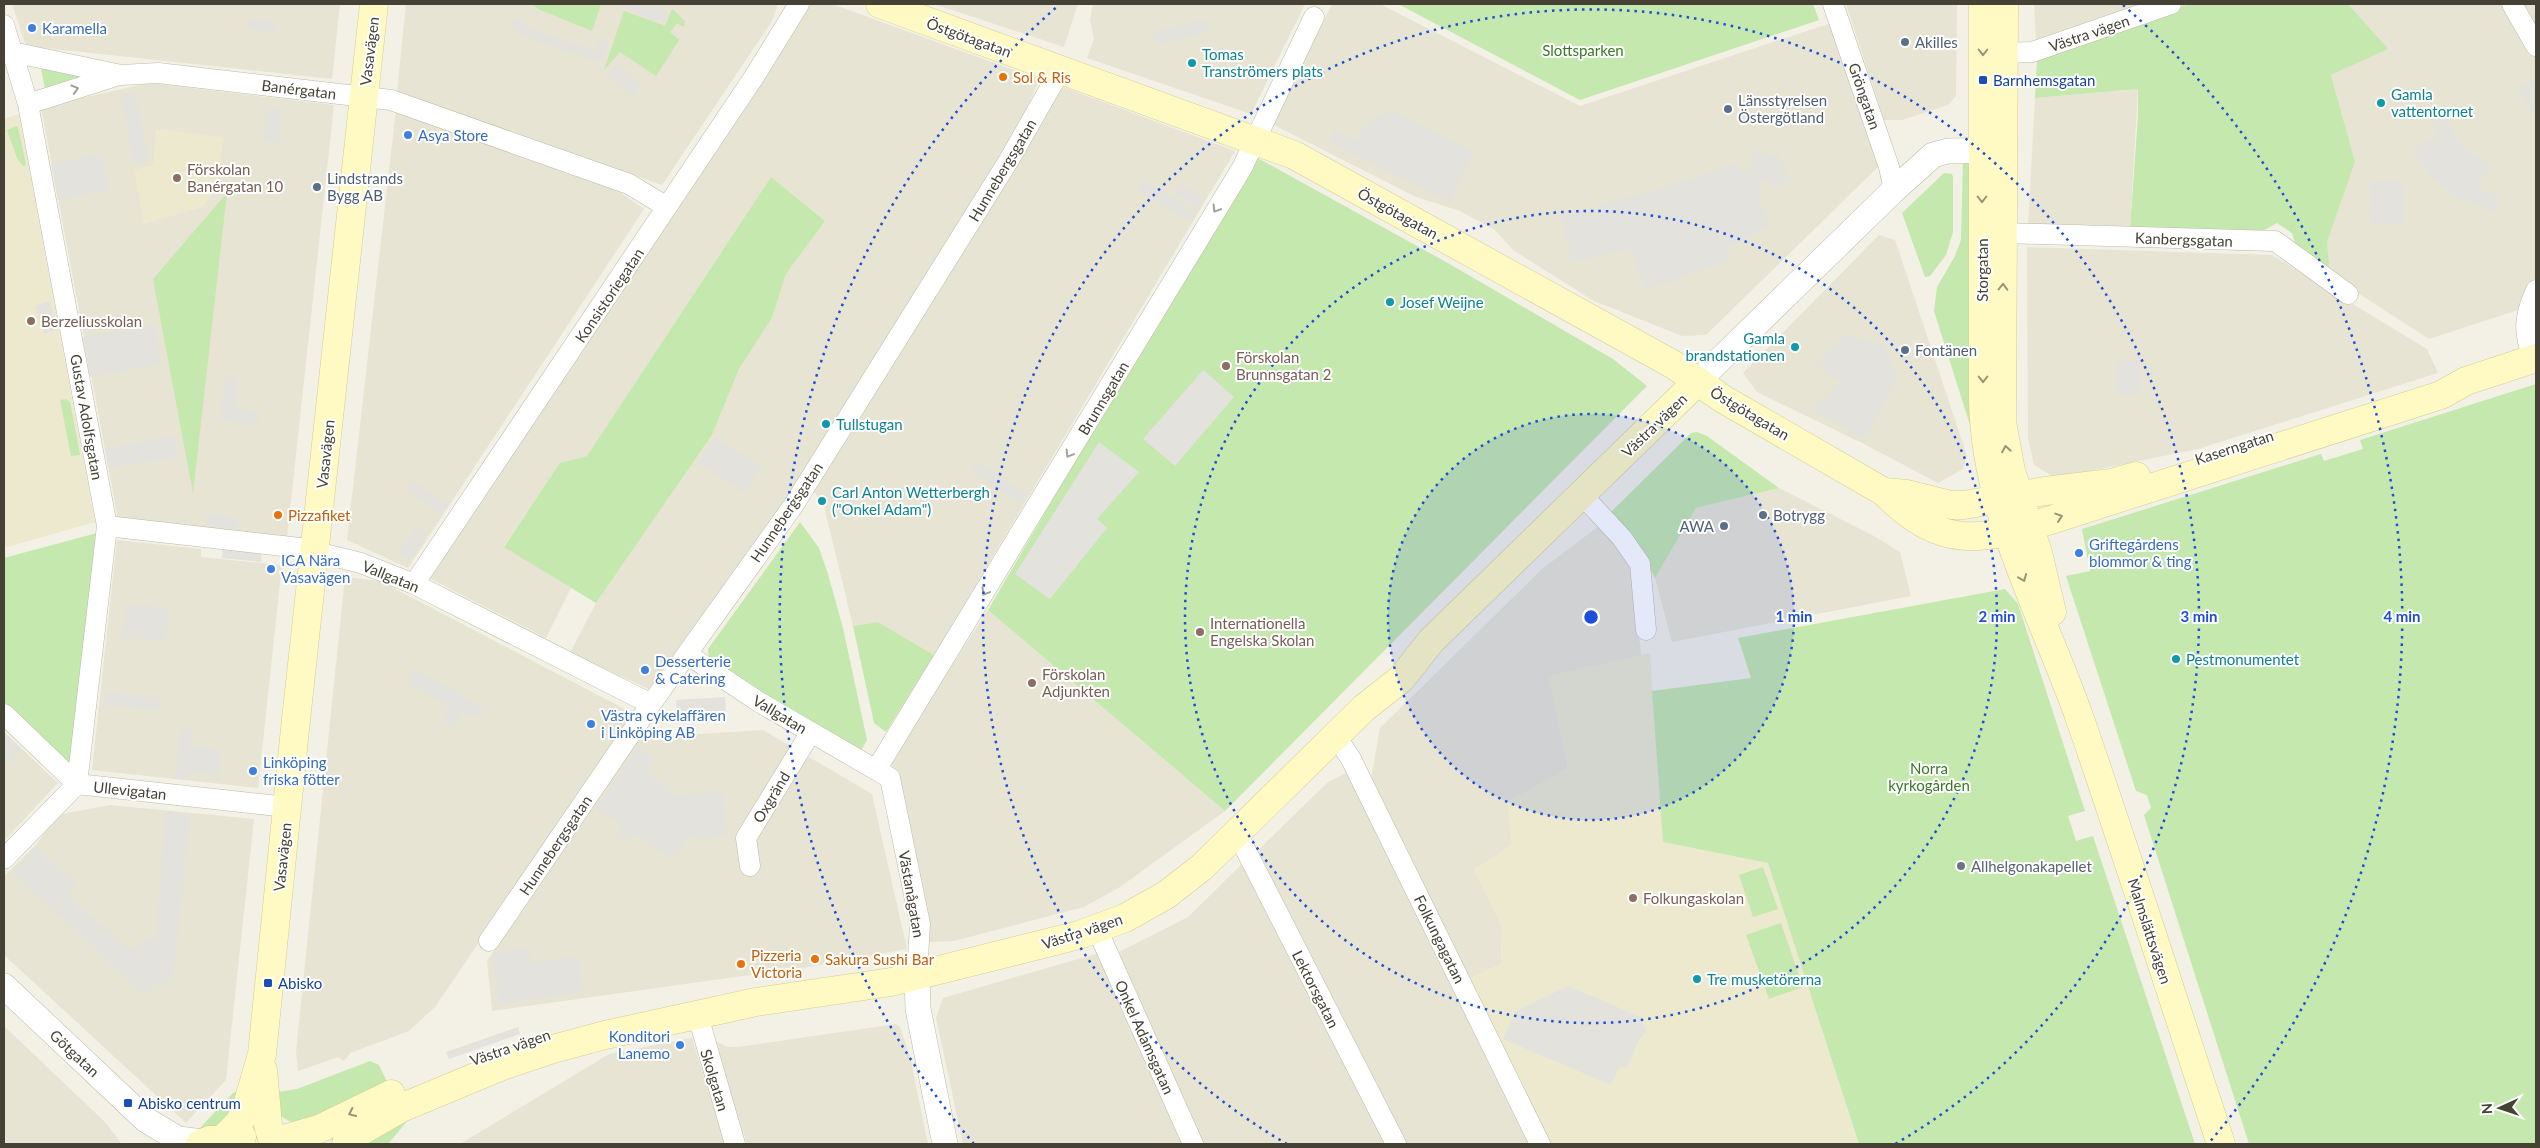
<svg xmlns="http://www.w3.org/2000/svg" width="2540" height="1148" viewBox="0 0 2540 1148" font-family="Lato,sans-serif">
<rect width="100%" height="100%" fill="#f3f1e5"/>
<path fill="#e7e4d3" d="M12,4H340L332,79L26,46Z
M406,4H778L772,21L662,185L397,92Z
M806,4H832L1039,79L1017,134L797,485L649,689L570,653L596,603L712,435L739,369L772,318L786,274L825,221L771,177L587,456L560,464L504,546L571,588L546,638L429,578L799,23Z
M934,4H1078L1064,47Z
M1093,4H1305L1251,114L1087,58L1094,39L1090,20Z
M1332,4H1380L1580,106L1831,23L1879,166L1706,335L1682,336L1594,301L1513,250L1495,230L1460,211L1416,197L1272,124Z
M1846,4H1957L1956,96L1948,105L1902,120H1884Z
M2034,4H2189L2037,59Z
M2348,4H2536V275L2521,309L2429,339L2330,275L2327,242L2355,162L2331,75L2387,49Z
M149,83L334,105L287,538L118,519L41,107Z
M1063,87L1235,151L934,655L878,622L853,626L824,506L813,490Z
M2138,89L2130,230L2028,225L2035,98Z
M396,109L618,191L644,209L408,568L347,540Z
M1879,235L1895,240L1967,456L1963,469L1938,483L1864,444L1757,392L1743,373Z
M2027,247L2272,255L2427,349L2438,373L2198,449L2065,476H2052L2034,465L2028,437Z
M1779,488L1874,536L1900,552L1911,596L1672,642L1655,578L1696,508Z
M1599,526L1625,554L1633,572L1641,656L1549,676L1568,768L1508,802L1512,844L1494,858L1474,869L1502,926L1501,964L1469,979L1371,779L1380,728L1542,569Z
M117,540L201,549V557L282,565L258,788L92,770Z
M345,577L380,581L634,714L435,1007L409,1031L350,1053L344,1061L338,1057L298,1071L296,1051Z
M988,610L1225,811L1120,887L1084,907L954,941L929,942L891,759Z
M763,730L872,794L907,949L814,966L492,1011L487,961L639,738Z
M4,732L58,783L4,841Z
M1350,771L1531,1144H1404L1255,853L1328,782Z
M110,805L254,819L226,1080L186,1123L4,955V876L36,845L57,815Z
M1245,861L1389,1144H1203L1117,953L1188,917Z
M1099,953L1182,1144H963L936,1018L943,998Z
M896,1024L900,1027L910,1057L928,1144H747L714,1041L728,1047H738Z
M4,1026L105,1122L122,1144H4Z
M692,1038L725,1144H460L609,1054Z"/>
<path fill="#ece9cf" d="M19,114L95,522L4,548V119Z
M156,129L224,137L217,186L203,207L144,224L134,170L153,165Z
M1650,653L1663,842L1768,863L1859,1144H1551L1469,979L1501,964L1502,926L1474,869L1494,858L1512,844L1508,802L1568,767L1548,676Z"/>
<path fill="#c4e8ad" d="M532,4H601L592,31L538,9Z
M1398,4H1813L1819,20L1580,100Z
M2189,4H2348L2388,49L2331,75L2355,162L2327,242L2330,275L2297,249L2292,233L2277,223L2257,234L2130,230L2138,115V89L2035,98L2037,59Z
M672,9L685,21L684,27L677,23L670,32L679,40L656,76L620,52L604,70L624,11L665,26Z
M41,69L105,74L45,89Z
M16,126L18,127L26,165L23,166L17,158L7,130Z
M1254,156L1446,262L1613,359L1647,386L1225,811L988,610Z
M1963,161L1971,163L1975,441L1934,311L1937,287L1955,256L1961,240Z
M1944,173L1952,174L1953,177V232L1946,255L1930,276L1925,277L1902,213Z
M771,177L825,221L786,274L772,318L739,369L712,435L596,603L504,547L560,463L587,456Z
M227,193L193,493L153,279Z
M2536,384V1144H2249L2144,815L2151,808L2147,795L2136,791L2066,576L2090,571L2082,529L2321,454L2324,461L2363,449L2360,440Z
M66,399L70,402L80,455L71,456L60,400Z
M1697,432L1707,436L1779,488L1696,508L1655,578L1636,542L1610,513L1691,433Z
M800,522L819,548L828,574L843,628L867,740L860,752L765,697L709,658L708,649Z
M97,533L69,770L4,705V558Z
M2005,589L2018,604L2085,811L2068,816L2076,841L2093,836L2195,1144H1859L1768,863L1663,842L1652,691L1751,678L1738,638Z
M878,622L934,655L886,732L874,723L853,626Z
M1763,867L1778,909L1753,917L1739,875Z
M1781,923L1803,987L1769,999L1746,935Z
M370,1061L379,1065L388,1084C368,1094 306,1132 287,1120C277,1115 275,1103 272,1093L297,1089Z
M241,1090L223,1126L198,1130L233,1093Z
M409,1119L388,1144H358Z"/>
<path fill="#e3e2dd" d="M621,4H647L668,12L664,23L620,6Z
M518,17L532,29L595,51L600,39L609,42L601,63L526,37L509,24Z
M248,19L276,22L275,32L247,29Z
M1207,19L1210,31L1156,45L1153,33Z
M617,64L641,86L632,96L608,74Z
M2536,78V119L2519,88Z
M136,93L148,161L134,164L121,95Z
M267,107L282,109L278,143L264,141Z
M2443,109L2456,138L2470,152L2490,165L2475,187L2500,196L2495,212L2470,203L2449,192L2431,176L2412,151L2438,136L2429,114Z
M1389,110L1474,153L1450,202L1329,142L1334,130L1358,141L1364,126Z
M1761,147L1766,159L1777,152L1790,179L1774,189L1767,178L1758,185L1762,196L1758,199L1770,222L1764,229L1727,248L1731,260L1646,290L1631,248L1571,262L1562,216L1679,183L1737,162L1742,173L1754,165L1750,154Z
M100,154L109,189L58,200L51,164Z
M1144,180L1196,212L1191,222L1138,190Z
M2371,181L2404,182L2403,224L2370,223Z
M1181,184L1205,199L1199,209L1175,194Z
M49,301L58,329L44,334L35,306Z
M154,324L161,364L90,377L83,338Z
M1846,334L1884,346L1898,380L1864,439L1813,411L1840,383L1816,363Z
M2118,360H2140V395H2118Z
M1203,370L1234,397L1175,466L1143,439Z
M225,376L237,378L234,408L259,412L257,425L220,420Z
M174,436L178,456L108,468L105,449Z
M715,438L761,466L744,493L698,462Z
M1099,442L1139,472L1097,519L1107,528L1050,599L1015,574Z
M976,461L1027,494L1021,504L970,471Z
M412,480L448,506L442,515L406,489Z
M207,514L237,518L236,529L206,526Z
M417,526L427,533L410,559L399,552Z
M223,545L262,550L261,562L222,558Z
M124,604L166,608L170,625L163,641L120,637L126,621Z
M411,668L485,708L473,717L461,711L455,728L442,723L448,705L409,684Z
M103,692L158,698L160,710L106,705Z
M725,697L726,711L677,714L676,700Z
M181,728L193,729L192,746L221,749L218,775L189,772L188,780L175,779Z
M4,733L21,748L4,767Z
M638,747L654,758L647,769L672,795L723,792L727,835L699,839L689,837L672,859L633,833L626,843L616,837L622,826L596,808Z
M166,812L190,815L173,976L167,978L169,988L163,990L160,979L144,995L13,873L37,847L76,883L67,895L128,949L156,935Z
M529,948L531,963L578,956L583,992L500,1004L492,953Z
M1568,986L1645,1019L1643,1023L1646,1030L1643,1036L1639,1039L1627,1069L1620,1066L1611,1085L1503,1039L1516,1011Z
M518,1027L520,1034L449,1059L446,1052Z"/>
<g fill="none" stroke-linecap="round" stroke-linejoin="round">
<g stroke="#bebaa8" stroke-width="21">
<path id="minor" d="M1833,4L1889,167L1894,190
M2512,4L2536,46
M4,25L28,104L107,526L77,784
M12,52L121,75L158,73L391,100L629,184L667,207
M2004,53L2032,52L2171,4
M28,104L119,75
M2004,233L2275,241L2348,294
M2533,359C2523,331 2524,317 2536,290
M1582,495L1622,538L1640,564L1646,630
M107,526L300,548L361,563L414,584L651,704
M414,584L754,77L799,4
M687,654L759,702L890,778L920,924L917,975
M4,714L77,784
M1336,736L1351,759L1540,1144
M876,770L1242,168L1314,17
M1237,833L1396,1144
M4,859L77,784L287,807
M750,866L746,838L811,732
M1097,929L1193,1144
M489,941L651,704L793,506L1009,160L1061,69
M698,1016L735,1144"/>
</g>
<g stroke="#bebaa8" stroke-width="26">
<path id="tertiary" d="M1698,381L1894,190L1933,155L1948,151L2004,150
M917,975L918,1009L945,1144
M4,986L146,1120L178,1139L203,1142"/>
</g>
<g stroke="#d4cd94" stroke-width="29">
<path id="secondary" d="M880,4L1294,155L1674,365L1723,399L1884,492C1942,551 1981,541 2054,519L2441,395L2466,381L2536,358
M1983,4V402C1986,516 2043,614 2080,719C2129,860 2174,1003 2221,1144
M2004,4L2002,422L2011,471L2038,553L2052,612
M1884,492L1907,494L1951,505H1964L2045,491L2111,483L2136,476
M263,1070L268,1125L272,1139
M223,1139L239,1123L246,1109L262,1054L295,729L374,4
M277,1141L319,1129L391,1094
M200,1144L210,1140L242,1137
M346,1144L361,1131L401,1108L502,1066L553,1049L605,1035L756,1002L891,982L1079,935L1125,918L1166,895L1202,867L1364,708L1401,679L1431,641L1698,381"/>
</g>
<use href="#minor" stroke="#fff" stroke-width="20"/>
<use href="#tertiary" stroke="#fff" stroke-width="25"/>
<use href="#secondary" stroke="#fffac3" stroke-width="28"/>
</g>
<defs><path id="oneway-chevron" d="M-2-3.5L2.5 0L-2 3.5" fill="none" stroke-width="1.6" stroke-linecap="round" stroke-linejoin="round" transform="scale(1.25)"/></defs>
<g stroke="#999475">
<use href="#oneway-chevron" transform="translate(1983 52) rotate(90)"/>
<use href="#oneway-chevron" transform="translate(1982 199) rotate(90)"/>
<use href="#oneway-chevron" transform="translate(2003 287) rotate(-89)"/>
<use href="#oneway-chevron" transform="translate(1983 379) rotate(90)"/>
<use href="#oneway-chevron" transform="translate(2006 449) rotate(-100)"/>
<use href="#oneway-chevron" transform="translate(2059 517) rotate(-18)"/>
<use href="#oneway-chevron" transform="translate(2023 578) rotate(68)"/>
<use href="#oneway-chevron" transform="translate(352 1113) rotate(155)"/>
</g>
<g stroke="#a2a09a">
<use href="#oneway-chevron" transform="translate(75 89) rotate(-17)"/>
<use href="#oneway-chevron" transform="translate(1216 209) rotate(121)"/>
<use href="#oneway-chevron" transform="translate(1069 454) rotate(121)"/>
<use href="#oneway-chevron" transform="translate(985 592) rotate(121)"/>
</g>
<circle cx="1591" cy="617" r="203" fill="#1d4ed8" fill-opacity=".12"/>
<g fill="none" stroke="#1d4ed8" stroke-width="2.5" stroke-dasharray="2.5 5">
<circle cx="1591" cy="617" r="203"/>
<circle cx="1591" cy="617" r="406"/>
<path d="M1287 1144A608 608 0 1 1 1895 1144"/>
<path d="M974 1144A811 811 0 0 1 1059 5M2123 5A811 811 0 0 1 2208 1144"/>
</g>
<g fill="#3f7fe0" stroke="#fff" stroke-width="2">
<circle cx="32" cy="28" r="5"/>
<circle cx="408" cy="135" r="5"/>
<circle cx="2079" cy="553" r="5"/>
<circle cx="271" cy="569" r="5"/>
<circle cx="645" cy="670" r="5"/>
<circle cx="591" cy="724" r="5"/>
<circle cx="253" cy="771" r="5"/>
<circle cx="680" cy="1045" r="5"/>
</g>
<g fill="#5c6f8a" stroke="#fff" stroke-width="2">
<circle cx="1905" cy="42" r="5"/>
<circle cx="1728" cy="109" r="5"/>
<circle cx="317" cy="187" r="5"/>
<circle cx="1905" cy="350" r="5"/>
<circle cx="1763" cy="515" r="5"/>
<circle cx="1724" cy="526" r="5"/>
</g>
<g fill="#0f9aa8" stroke="#fff" stroke-width="2">
<circle cx="1192" cy="63" r="5"/>
<circle cx="2381" cy="103" r="5"/>
<circle cx="1390" cy="302" r="5"/>
<circle cx="1795" cy="347" r="5"/>
<circle cx="826" cy="424" r="5"/>
<circle cx="822" cy="501" r="5"/>
<circle cx="2176" cy="659" r="5"/>
<circle cx="1697" cy="979" r="5"/>
</g>
<g fill="#e8710a" stroke="#fff" stroke-width="2">
<circle cx="1003" cy="77" r="5"/>
<circle cx="278" cy="515" r="5"/>
<circle cx="815" cy="959" r="5"/>
<circle cx="741" cy="964" r="5"/>
</g>
<g fill="#1a4fb4" stroke="#fff" stroke-width="2">
<rect x="1978" y="75" width="10" height="10" rx="2.5"/>
<rect x="263" y="978" width="10" height="10" rx="2.5"/>
<rect x="123" y="1098" width="10" height="10" rx="2.5"/>
</g>
<g fill="#8d6e63" stroke="#fff" stroke-width="2">
<circle cx="177" cy="178" r="5"/>
<circle cx="31" cy="321" r="5"/>
<circle cx="1226" cy="366" r="5"/>
<circle cx="1200" cy="632" r="5"/>
<circle cx="1032" cy="683" r="5"/>
<circle cx="1633" cy="898" r="5"/>
</g>
<circle fill="#6b7280" stroke="#fff" stroke-width="2" cx="1961" cy="866" r="5"/>
<g text-anchor="middle" dominant-baseline="central" stroke-width="4" stroke-linejoin="round" paint-order="stroke">
<g font-size="15" fill="#366cbe" stroke="#fff" text-anchor="start">
<text x="42" y="28">Karamella</text>
<text x="418" y="135">Asya Store</text>
<text x="2089" y="544">Griftegårdens<tspan x="2089" dy="17">blommor &amp; ting</tspan></text>
<text x="281" y="560">ICA Nära<tspan x="281" dy="17">Vasavägen</tspan></text>
<text x="655" y="661">Desserterie<tspan x="655" dy="17">&amp; Catering</tspan></text>
<text x="601" y="715">Västra cykelaffären<tspan x="601" dy="17">i Linköping AB</tspan></text>
<text x="263" y="762">Linköping<tspan x="263" dy="17">friska fötter</tspan></text>
<text x="670" y="1036" text-anchor="end">Konditori<tspan x="670" dy="17">Lanemo</tspan></text>
</g>
<g font-size="15" fill="#454135" stroke="#fff">
<text transform="translate(2089 33) rotate(-19)">Västra vägen</text>
<text transform="translate(969 37) rotate(20)">Östgötagatan</text>
<text transform="translate(369 51) rotate(-83)">Vasavägen</text>
<text transform="translate(299 89) rotate(7)">Banérgatan</text>
<text transform="translate(1865 96) rotate(71)">Gröngatan</text>
<text transform="translate(1002 170) rotate(-59)">Hunnebergsgatan</text>
<text transform="translate(1398 213) rotate(29)">Östgötagatan</text>
<text transform="translate(2184 239) rotate(2)">Kanbergsgatan</text>
<text transform="translate(1982 270) rotate(-90)">Storgatan</text>
<text transform="translate(609 295) rotate(-56)">Konsistoriegatan</text>
<text transform="translate(1103 398) rotate(-59)">Brunnsgatan</text>
<text transform="translate(1750 413) rotate(31)">Östgötagatan</text>
<text transform="translate(87 417) rotate(80)">Gustav Adolfsgatan</text>
<text transform="translate(1654 425) rotate(-44)">Västra vägen</text>
<text transform="translate(2234 447) rotate(-18)">Kaserngatan</text>
<text transform="translate(325 454) rotate(-84)">Vasavägen</text>
<text transform="translate(786 512) rotate(-56)">Hunnebergsgatan</text>
<text transform="translate(391 576) rotate(22)">Vallgatan</text>
<text transform="translate(780 714) rotate(31)">Vallgatan</text>
<text transform="translate(130 790) rotate(6)">Ullevigatan</text>
<text transform="translate(771 797) rotate(-59)">Oxgränd</text>
<text transform="translate(555 845) rotate(-56)">Hunnebergsgatan</text>
<text transform="translate(282 857) rotate(-84)">Vasavägen</text>
<text transform="translate(912 894) rotate(80)">Västanågatan</text>
<text transform="translate(1082 931) rotate(-18)">Västra vägen</text>
<text transform="translate(2150 931) rotate(72)">Malmslättsvägen</text>
<text transform="translate(1440 939) rotate(64)">Folkungagatan</text>
<text transform="translate(1316 989) rotate(63)">Lektorsgatan</text>
<text transform="translate(1145 1037) rotate(66)">Onkel Adamsgatan</text>
<text transform="translate(510 1047) rotate(-19)">Västra vägen</text>
<text transform="translate(75 1053) rotate(43)">Götgatan</text>
<text transform="translate(715 1080) rotate(73)">Skolgatan</text>
</g>
<g font-size="15" fill="#4e5e75" stroke="#fff" text-anchor="start">
<text x="1915" y="42">Akilles</text>
<text x="1738" y="100">Länsstyrelsen<tspan x="1738" dy="17">Östergötland</tspan></text>
<text x="327" y="178">Lindstrands<tspan x="327" dy="17">Bygg AB</tspan></text>
<text x="1915" y="350">Fontänen</text>
<text x="1773" y="515">Botrygg</text>
<text x="1714" y="526" text-anchor="end">AWA</text>
</g>
<g font-size="15" fill="#397827" stroke="#fff">
<text x="1583" y="50">Slottsparken</text>
<text x="1929" y="768">Norra<tspan x="1929" dy="17">kyrkogården</tspan></text>
</g>
<g font-size="15" fill="#0d838f" stroke="#fff" text-anchor="start">
<text x="1202" y="54">Tomas<tspan x="1202" dy="17">Tranströmers plats</tspan></text>
<text x="2391" y="94">Gamla<tspan x="2391" dy="17">vattentornet</tspan></text>
<text x="1400" y="302">Josef Weijne</text>
<text x="1785" y="338" text-anchor="end">Gamla<tspan x="1785" dy="17">brandstationen</tspan></text>
<text x="836" y="424">Tullstugan</text>
<text x="832" y="492">Carl Anton Wetterbergh<tspan x="832" dy="17">("Onkel Adam")</tspan></text>
<text x="2186" y="659">Pestmonumentet</text>
<text x="1707" y="979">Tre musketörerna</text>
</g>
<g font-size="15" fill="#c56008" stroke="#fff" text-anchor="start">
<text x="1013" y="77">Sol &amp; Ris</text>
<text x="288" y="515">Pizzafiket</text>
<text x="751" y="955">Pizzeria<tspan x="751" dy="17">Victoria</tspan></text>
<text x="825" y="959">Sakura Sushi Bar</text>
</g>
<g font-size="15" fill="#164399" stroke="#fff" text-anchor="start">
<text x="1993" y="80">Barnhemsgatan</text>
<text x="278" y="983">Abisko</text>
<text x="138" y="1103">Abisko centrum</text>
</g>
<g font-size="15" fill="#785e54" stroke="#fff" text-anchor="start">
<text x="187" y="169">Förskolan<tspan x="187" dy="17">Banérgatan 10</tspan></text>
<text x="41" y="321">Berzeliusskolan</text>
<text x="1236" y="357">Förskolan<tspan x="1236" dy="17">Brunnsgatan 2</tspan></text>
<text x="1210" y="623">Internationella<tspan x="1210" dy="17">Engelska Skolan</tspan></text>
<text x="1042" y="674">Förskolan<tspan x="1042" dy="17">Adjunkten</tspan></text>
<text x="1643" y="898">Folkungaskolan</text>
</g>
<g font-size="15" fill="#5b616d" stroke="#fff" text-anchor="start">
<text x="1971" y="866">Allhelgonakapellet</text>
</g>
</g>
<circle cx="1591" cy="617" r="8" fill="#1d4ed8" stroke="#fff" stroke-width="2.5"/>
<g font-size="15" text-anchor="middle" font-weight="bold" fill="#1d4ed8" stroke="#fff" stroke-width="4" stroke-linejoin="round" paint-order="stroke">
<text x="1794" y="622">1 min</text>
<text x="1997" y="622">2 min</text>
<text x="2199" y="622">3 min</text>
<text x="2402" y="622">4 min</text>
</g>
<rect width="2540" height="1148" fill="none" stroke="#454135" stroke-width="10"/>
<g transform="translate(2500 1108) rotate(267)" stroke="#ffffff" stroke-width="4" paint-order="stroke">
<path d="M0-4L9 19L0 12L-9 19Z" fill="#454135"/>
<text y="-8" font-size="14" font-weight="bold" text-anchor="middle" fill="#454135">N</text>
</g>
</svg>
